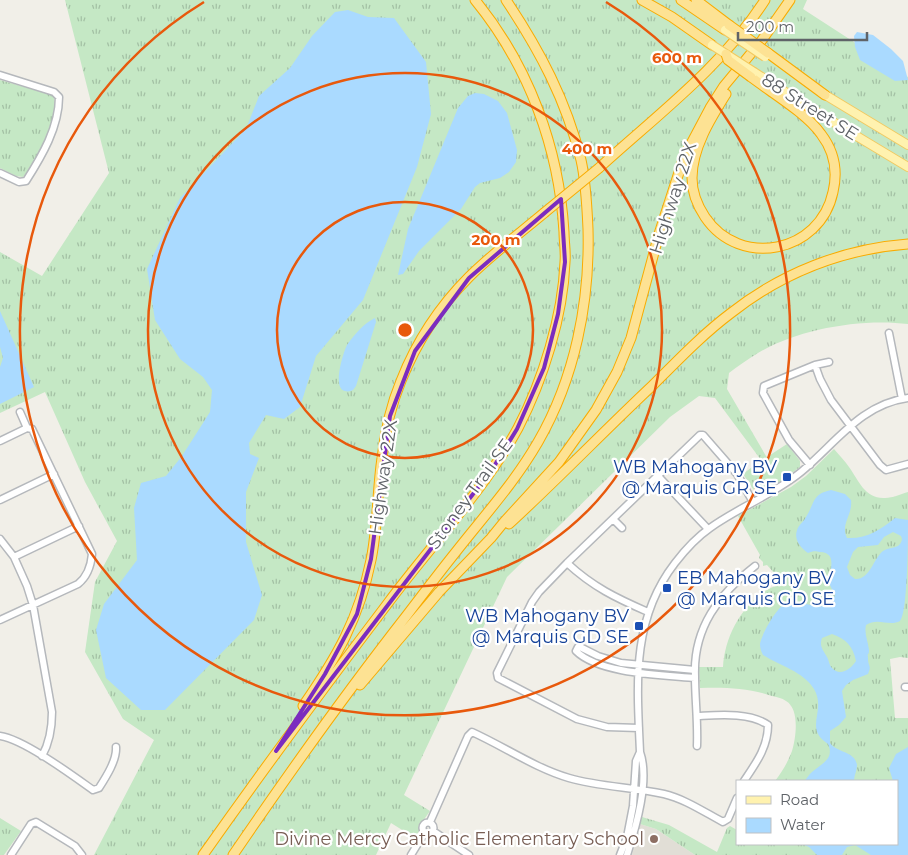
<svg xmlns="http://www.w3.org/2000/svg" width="908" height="855" viewBox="0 0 908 855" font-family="Montserrat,sans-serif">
<defs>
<pattern id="grass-tufts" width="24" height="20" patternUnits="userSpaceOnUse" patternTransform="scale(1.25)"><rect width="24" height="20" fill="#c5e8c5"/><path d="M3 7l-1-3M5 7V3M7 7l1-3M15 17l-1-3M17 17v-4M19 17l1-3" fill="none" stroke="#a3c0a4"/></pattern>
</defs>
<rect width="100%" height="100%" fill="#f1efe8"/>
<path fill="#e1ded6" d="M640,824L656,829L695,855H632Z"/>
<path fill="url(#grass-tufts)" d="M65,0H807L803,9L908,77V324C862,318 797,329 758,353C748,359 738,366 729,373L727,389L766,456L767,457L787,444L800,461V467C790,474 767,494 755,492L743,474L761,460L715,398L699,396L670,417L507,577L404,795L430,811L420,825L419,831L415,838L391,823L376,855H94L154,740L123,719L85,652L95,582L117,541L85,482L45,392L0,413V252L42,276L109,173Z
M0,80L53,95C62,110 35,165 23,177L16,176L0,168Z
M834,449C839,455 845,461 849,467C859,481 865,499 885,498C893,498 901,494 908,492V658L900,657L890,659L895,718H908V855H695L656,829L640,824L642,817L669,825L717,852L727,828L730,826L737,830V844H897V781H775C782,772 788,762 792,751C796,738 800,709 786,701C782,698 776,697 772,696C748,688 725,687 700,688L699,667H723C725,633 746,596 780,584L782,582L767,565L763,566V562L759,558L760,555L738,516L791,487L806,476Z
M0,818L21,831L4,855H0Z"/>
<path fill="#aadaff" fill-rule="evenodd" d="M348,10L368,17L394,18L426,62L431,114L417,167L363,300L316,356L300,407L284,419L266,415L249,443L250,454L259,458L246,492V542L262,595L254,620L165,710H141L106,678L96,630L104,604L137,560L134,508L141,483L166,476L182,456L210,412L212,390L203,377L180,359L155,320L147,269L180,198L246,129L259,96L290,68L312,36L335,12Z
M857,32L873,35L891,49L903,61L908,80L895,81L860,60L855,47L854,36Z
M475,93L484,94L498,101L507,113L517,150L516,162L509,172L500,178L480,183L475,187L461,209L419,251L403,274L398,275L408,229L458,108L468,96Z
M0,311L34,387L0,404V367L3,358L0,347Z
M375,318L376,322L356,386L353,390C351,391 348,392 345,391C332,389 343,353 347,345C354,335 363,324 375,318Z
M831,490L845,494L851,500C853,515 840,524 847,538C867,539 880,530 895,518L908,520C908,537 908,613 900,621C889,627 878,617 866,625C864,634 868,641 869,650C869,657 867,651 868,658C868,667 872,665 868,674L853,680L846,685L842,691L846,717L839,725L830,731V743C837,753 855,751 857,765C857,770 854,776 854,781H804C807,779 809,774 812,772C821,764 835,759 828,744C803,728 827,711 814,689C804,672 779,665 763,655C761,651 760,648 760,644C761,635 777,607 785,604C804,595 821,619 835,596C834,592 831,588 830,585C827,574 840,553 820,552C815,551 813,551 808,553C799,547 792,537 799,526C801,523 804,521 806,517C815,503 812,494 831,490ZM893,532L901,536L902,539C900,550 891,546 883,551C873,559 870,580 855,579L850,575L847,567L853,552L858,547L878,545L884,537ZM832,634C846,639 853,646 856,661C851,669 840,677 832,668C829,665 829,660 827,657C823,650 819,646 822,638Z
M908,747V855H871L855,845L847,847L842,855H817L809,847L802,844H897V781H893L889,768L896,754Z"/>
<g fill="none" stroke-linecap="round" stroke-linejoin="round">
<g stroke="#b5b8bc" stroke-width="9">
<path id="minor" d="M0,75L54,92L59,97C59,127 42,156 26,181L19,182L0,173
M889,333L902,399
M829,362L815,365L820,379L831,400L880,465L886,470L908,464
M20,412L27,428
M0,441L27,428L32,429L92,554C91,566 88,576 78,584L0,620
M810,465L789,440L763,393L764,386L815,365
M658,476L708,529
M0,500L54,474
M613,519L622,528
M0,539L14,557L27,586L33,605L52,712C52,728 50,742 42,756
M14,557L79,526
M567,563C593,587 616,598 648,612
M695,678C663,675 599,674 576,651L578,647H580L598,656L621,663L695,670
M905,687H908
M698,716C718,715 750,712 768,725C768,747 756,763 744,781
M639,728L607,727L577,719L498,678L497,673L532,602L539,592L567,563L700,435H703L737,474L753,502
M0,736C23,739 72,775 93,790L99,788C106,777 117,760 116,747
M697,746C698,722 695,699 695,676C693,628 719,594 755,566
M430,822L468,736L472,732C505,747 535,768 569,778C600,787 633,787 664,794C685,799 704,812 723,822L728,819L737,798
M422.5 828a5.5 5.5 0 1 1 11 0a5.5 5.5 0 1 1-11 0Z
M433,831L469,855
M11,855L31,824L36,822L75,846L82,855
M411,855L425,832
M620,855L627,837L633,806L636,761L640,752
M627,855C636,827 650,780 640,752C637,684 631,620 675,563C685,550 697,537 710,528C739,507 773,495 801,472C835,444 861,404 908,398"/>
</g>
<g stroke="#f2c960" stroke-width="10">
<path id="major" d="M754,72L815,111L908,167
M822,93L908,145"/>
</g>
<g stroke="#f9ab00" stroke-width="11">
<path id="highway" d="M642,0L672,17L712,45
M681,0L725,30
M696,0L729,25
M768,53L825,95
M726,94C711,118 692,148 692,178C692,192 697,205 705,217C740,269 820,253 833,192C838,171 834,151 821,134C806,113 772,93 751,77
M599,168C657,115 722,67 765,0
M509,524C558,479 604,431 653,385C678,360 703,334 731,313C782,273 843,249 908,244
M360,685L439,592L491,538L504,522L559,462L596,410L617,372L631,338L659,234L684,157L710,108L724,86L762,40L790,0
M303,706C337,657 359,619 371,560C378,526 377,492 382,458C385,432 391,405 401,381C416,343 440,306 469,277C492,254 519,234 544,213
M203,855C263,770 325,686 388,603C431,545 483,492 518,428C543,380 563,316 565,262C566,252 564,242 564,232C559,148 529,66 475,0
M233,855C289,773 346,693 407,615C423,594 439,573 455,553C484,516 515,482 538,442C575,378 590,302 588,229C587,206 586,182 581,160C566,100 540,51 506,0"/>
</g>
<use href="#minor" stroke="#fff" stroke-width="6"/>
<use href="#major" stroke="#fff2af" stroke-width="8"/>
<use href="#highway" stroke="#fde293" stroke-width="9"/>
<g stroke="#f2c960" stroke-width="10" stroke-linecap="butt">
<path id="major-bridge" d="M725,30L765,57
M712,45L754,72"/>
</g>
<g stroke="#f9ab00" stroke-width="11" stroke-linecap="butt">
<path id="highway-bridge" d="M729,25L768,53
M726,54L728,60L751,77
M544,213L599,168"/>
</g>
<use href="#major-bridge" stroke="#fff2af" stroke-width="8"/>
<use href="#highway-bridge" stroke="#fde293" stroke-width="9"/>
</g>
<path fill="none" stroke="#7b2cbf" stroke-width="4" stroke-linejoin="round" d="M561,199L565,262L558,314L544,368L517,429L493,468L276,751L325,674L357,614L371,559L390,416L415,351L469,278Z"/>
<g fill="none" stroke="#e8590c" stroke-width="2.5">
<circle cx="405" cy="330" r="128"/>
<circle cx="405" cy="330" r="257"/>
<path d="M606 2A385 385 0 1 1 204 2"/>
</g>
<g fill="#1a4fb4" stroke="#fff" stroke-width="2">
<rect x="782" y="472" width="10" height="10" rx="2.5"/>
<rect x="662" y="583" width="10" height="10" rx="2.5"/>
<rect x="634" y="621" width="10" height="10" rx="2.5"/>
</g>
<circle fill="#8d6e63" stroke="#fff" stroke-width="2" cx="654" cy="839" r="5"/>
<g text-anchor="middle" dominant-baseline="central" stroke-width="4.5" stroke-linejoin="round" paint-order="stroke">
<g font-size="18" fill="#5f6368" stroke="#fff">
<text transform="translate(810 107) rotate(32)">88 Street SE</text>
<text transform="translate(673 198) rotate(-72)">Highway 22X</text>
<text transform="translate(383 477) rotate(-82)">Highway 22X</text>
<text transform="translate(470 494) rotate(-54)">Stoney Trail SE</text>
</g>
<g font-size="18" fill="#164399" stroke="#fff" text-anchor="end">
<text x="777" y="467">WB Mahogany BV<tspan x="777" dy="21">@ Marquis GR SE</tspan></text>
<text x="677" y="578" text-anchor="start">EB Mahogany BV<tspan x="677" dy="21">@ Marquis GD SE</tspan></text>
<text x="629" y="616">WB Mahogany BV<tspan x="629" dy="21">@ Marquis GD SE</tspan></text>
</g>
<g font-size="18" fill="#785e54" stroke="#fff" text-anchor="end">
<text x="644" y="839">Divine Mercy Catholic Elementary School</text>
</g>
</g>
<circle cx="405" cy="330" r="8" fill="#e8590c" stroke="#fff" stroke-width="2.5"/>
<g font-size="15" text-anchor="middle" font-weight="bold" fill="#e8590c" stroke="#fff" stroke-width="4.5" stroke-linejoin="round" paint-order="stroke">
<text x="677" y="63">600 m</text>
<text x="587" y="154">400 m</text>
<text x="496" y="245">200 m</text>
</g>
<rect x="736" y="780" width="162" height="65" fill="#ffffff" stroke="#bfc1c3"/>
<rect x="746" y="796" width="25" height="8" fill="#fff2af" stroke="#bfc1c3"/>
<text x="780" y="805" font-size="15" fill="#5f6368">Road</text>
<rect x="746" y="818" width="25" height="15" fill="#aadaff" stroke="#bfc1c3"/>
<text x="780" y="830" font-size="15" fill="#5f6368">Water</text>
<path d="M738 32v8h129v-8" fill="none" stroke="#5f6368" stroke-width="2.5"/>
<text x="746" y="32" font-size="15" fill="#5f6368" stroke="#ffffff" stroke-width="4" paint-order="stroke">200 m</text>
</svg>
